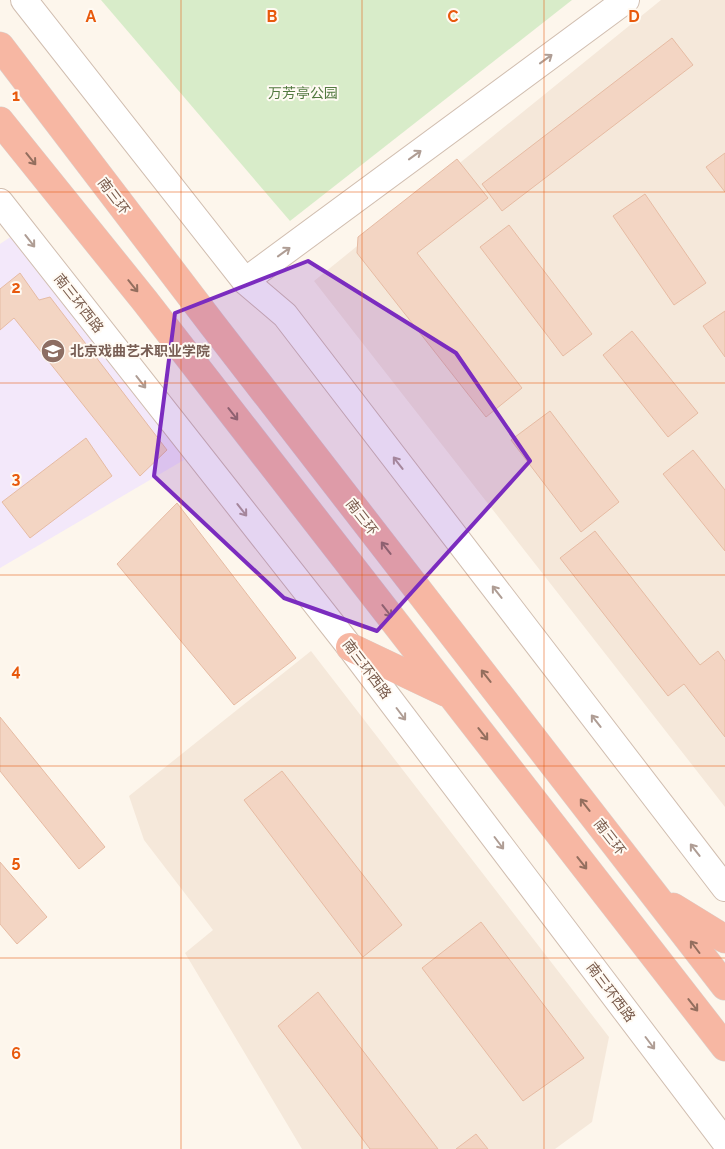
<svg xmlns="http://www.w3.org/2000/svg" width="725" height="1149" viewBox="0 0 725 1149" font-family="Raleway,'Noto Sans SC',sans-serif">
<rect width="100%" height="100%" fill="#fdf6ec"/>
<path fill="#f5e8da" d="M661,0H725V807L314,281Z
M311,651L609,1037L592,1122L555,1149H302L185,953L213,930L144,840L129,796Z"/>
<path fill="#f3e8fa" d="M15,234L189,457L0,568V244Z"/>
<path fill="#d8ecc9" d="M101,0H572L290,221Z"/>
<path fill="#f3d5c3" stroke="#e6bba3" d="M672,38L693,65L502,211L482,184Z
M725,153V192L706,167Z
M457,159L488,198L417,253L522,388L486,417L357,253L358,237Z
M645,194L706,283L674,305L613,216Z
M509,225L592,334L563,356L480,247Z
M20,273L39,300L50,297L167,450L140,476L14,318L0,330V289Z
M725,311V357L703,326Z
M632,331L698,413L668,437L603,355Z
M550,411L619,502L581,532L511,440Z
M86,438L112,476L30,538L2,502Z
M693,450L725,490V551L663,474Z
M177,503L296,658L234,705L117,564Z
M595,531L700,665L718,651L725,661V737L684,684L668,696L560,558Z
M0,717L105,847L79,869L0,771Z
M282,771L402,925L363,957L244,800Z
M0,862L47,917L17,944L0,924Z
M481,922L584,1058L523,1101L422,968Z
M318,992L438,1149H370L278,1026Z
M476,1134L488,1149H456Z"/>
<g fill="none" stroke-linecap="round" stroke-linejoin="round">
<g stroke="#d1beb0" stroke-width="28">
<path id="minor" d="M24,0L245,281L285,315L725,888
M0,202L350,647L725,1142
M245,281L626,0"/>
</g>
<g stroke="#dad1cd" stroke-width="29">
<path id="highway" d="M0,46L212,324L725,986
M0,121L145,301L725,1047
M350,647L447,693
M673,907L725,939"/>
</g>
<use href="#minor" stroke="#fff" stroke-width="26"/>
<use href="#highway" stroke="#f7b7a3" stroke-width="28"/>
</g>
<defs><path id="oneway-shaft" d="M-6 0H5M1.5-3L5.5 0L1.5 3" fill="none" stroke-width="1.6" stroke-linecap="round" stroke-linejoin="round" transform="scale(1.25)"/></defs>
<g stroke="#af9d94">
<use href="#oneway-shaft" transform="translate(546 59) rotate(-36)"/>
<use href="#oneway-shaft" transform="translate(415 155) rotate(-36)"/>
<use href="#oneway-shaft" transform="translate(30 241) rotate(52)"/>
<use href="#oneway-shaft" transform="translate(284 252) rotate(-36)"/>
<use href="#oneway-shaft" transform="translate(141 382) rotate(52)"/>
<use href="#oneway-shaft" transform="translate(398 463) rotate(-128)"/>
<use href="#oneway-shaft" transform="translate(242 510) rotate(52)"/>
<use href="#oneway-shaft" transform="translate(497 592) rotate(-128)"/>
<use href="#oneway-shaft" transform="translate(401 714) rotate(53)"/>
<use href="#oneway-shaft" transform="translate(596 721) rotate(-128)"/>
<use href="#oneway-shaft" transform="translate(499 843) rotate(53)"/>
<use href="#oneway-shaft" transform="translate(695 850) rotate(-128)"/>
<use href="#oneway-shaft" transform="translate(650 1043) rotate(53)"/>
</g>
<g stroke="#936e5e">
<use href="#oneway-shaft" transform="translate(31 159) rotate(51)"/>
<use href="#oneway-shaft" transform="translate(133 286) rotate(51)"/>
<use href="#oneway-shaft" transform="translate(233 414) rotate(52)"/>
<use href="#oneway-shaft" transform="translate(386 548) rotate(-128)"/>
<use href="#oneway-shaft" transform="translate(387 611) rotate(52)"/>
<use href="#oneway-shaft" transform="translate(486 676) rotate(-128)"/>
<use href="#oneway-shaft" transform="translate(483 734) rotate(52)"/>
<use href="#oneway-shaft" transform="translate(585 805) rotate(-128)"/>
<use href="#oneway-shaft" transform="translate(582 863) rotate(52)"/>
<use href="#oneway-shaft" transform="translate(695 947) rotate(-127)"/>
<use href="#oneway-shaft" transform="translate(693 1005) rotate(52)"/>
</g>
<path fill="#7b2cbf" fill-opacity="0.2" stroke="#7b2cbf" stroke-width="4" stroke-linejoin="round" d="M308,261L456,353L530,461L377,631L284,598L154,476L175,313Z"/>
<path fill="none" stroke="#e8590c" stroke-width="1" stroke-opacity="0.55" d="M181,0V1149M362,0V1149M544,0V1149M0,192H725M0,383H725M0,575H725M0,766H725M0,958H725"/>
<defs>
<g id="university-disc" transform="scale(1.25)"><circle r="9.5" fill="#8d6e63" stroke="#fffaf3"/><path d="M0-5L7-2L0 1L-7-2ZM-4 1L0 2.5L4 1V4Q0 6-4 4Z" fill="#fff"/></g>
</defs>
<g fill-rule="evenodd">
<use href="#university-disc" x="53" y="351"/>
</g>
<g text-anchor="middle" dominant-baseline="central" stroke-width="4" stroke-linejoin="round" paint-order="stroke">
<g font-size="14" fill="#537a41" stroke="#fffaf3">
<text x="303" y="93">万芳亭公园</text>
</g>
<g font-size="14" fill="#7a5c4d" stroke="#fffaf3">
<text transform="translate(114 196) rotate(53)">南三环</text>
<text transform="translate(79 303) rotate(52)">南三环西路</text>
<text transform="translate(362 517) rotate(52)">南三环</text>
<text transform="translate(367 669) rotate(53)">南三环西路</text>
<text transform="translate(610 837) rotate(52)">南三环</text>
<text transform="translate(611 992) rotate(53)">南三环西路</text>
</g>
<g font-size="14" font-weight="bold" fill="#785e54" stroke="#fffaf3" text-anchor="start">
<text x="70" y="351">北京戏曲艺术职业学院</text>
</g>
</g>
<g font-size="16" text-anchor="middle" font-weight="bold" fill="#e8590c" stroke="#fffaf3" stroke-width="4" stroke-linejoin="round" paint-order="stroke">
<text x="91" y="22">A</text>
<text x="272" y="22">B</text>
<text x="453" y="22">C</text>
<text x="634" y="22">D</text>
<text x="16" y="101">1</text>
<text x="16" y="293">2</text>
<text x="16" y="484">3</text>
<text x="16" y="676">4</text>
<text x="16" y="867">5</text>
<text x="16" y="1059">6</text>
</g>
</svg>
